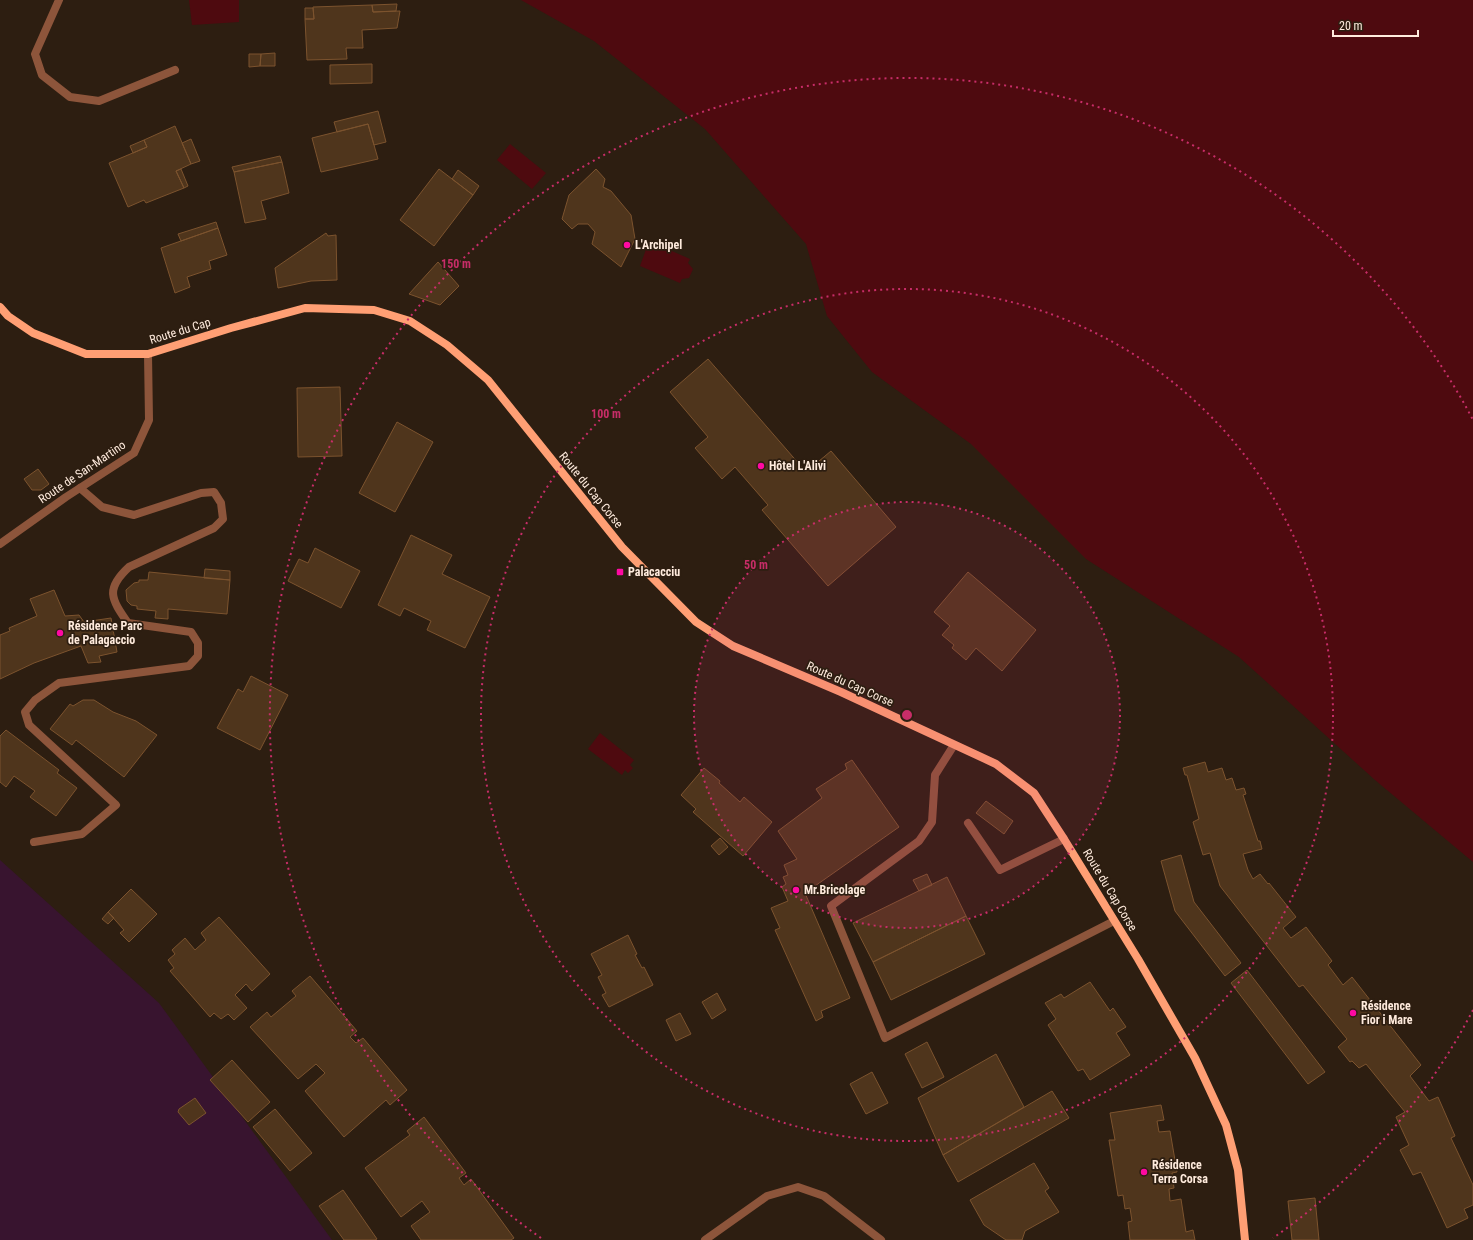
<svg xmlns="http://www.w3.org/2000/svg" width="1473" height="1240" viewBox="0 0 1473 1240" font-family="'Roboto Condensed',sans-serif">
<rect width="100%" height="100%" fill="#2d1e11"/>
<path fill="#38142f" d="M0,860L159,1003L332,1240H0Z"/>
<path fill="#4e0a0f" d="M189,0H239V22L192,25Z
M521,0H1473V862L1375,780L1239,657L1086,559L971,444L872,372L827,316L806,244L705,129L594,41Z
M510,144L546,173L532,189L497,160Z
M649,241L690,259L688,263L693,269L689,278L682,279L680,283L640,266Z
M600,733L634,760L630,765L633,768L628,773L625,770L622,775L588,749Z"/>
<path fill="#4f351c" stroke="#7c532e" d="M397,4L396,11L373,12L372,5Z
M372,5L373,12L400,11L397,28L362,30L363,48H346L347,59L307,60L305,19H314L313,7Z
M305,8H313L314,19H305Z
M275,53V66H260L261,54Z
M249,54H261L260,66L249,67Z
M372,64V83L330,84V65Z
M378,111L386,142L374,145L368,124L337,132L334,122Z
M368,124L378,159L321,172L312,138Z
M175,126L191,164L176,171L184,188L146,203L144,200L128,207L109,163L147,147L144,140Z
M191,139L200,161L191,164L182,143Z
M144,140L147,147L133,153L130,146Z
M280,156L282,162L234,172L232,167Z
M282,162L289,193L261,201L266,219L245,223L234,172Z
M181,169L188,186L184,188L176,171Z
M439,169L473,195L434,246L400,220Z
M596,169L605,179L603,187L611,191L631,215L635,239L621,267L592,244L595,232L588,224H578L572,229L562,219L569,195Z
M458,170L479,186L473,195L452,179Z
M216,222L218,228L181,241L178,234Z
M218,228L227,255L209,261L211,269L187,277L190,287L175,293L161,248Z
M326,233L328,236L336,235L337,280L311,281L278,288L275,268Z
M438,262L459,286L440,305L409,294Z
M708,359L806,472L831,451L896,527L828,586L762,510L768,505L735,467L722,479L695,448L708,437L670,392Z
M340,387L342,456L298,457L297,388Z
M397,422L433,442L395,512L359,493Z
M38,469L49,484L41,490H32L24,479Z
M411,535L452,555L442,574L490,597L465,648L427,630L431,621L404,608L400,616L378,605Z
M315,548L360,571L341,608L288,581L299,559L308,563Z
M205,569L230,571V580L204,578Z
M149,572L230,580L227,614L168,609V619L155,618L156,611L137,609V606L131,605L127,601L126,590L134,583L139,582V580H148Z
M968,572L1036,630L1002,671L976,648L966,660L952,648L954,645L942,635L950,626L934,612Z
M54,590L65,616L79,615L84,622L111,618L117,652L99,656L101,662L88,663L81,646L34,663L0,679V635L10,631L9,628L37,616L30,599Z
M251,676L288,695L260,750L217,728L238,689L243,692Z
M83,700H94L113,712L136,721L157,735L124,777L76,740L72,745L50,729L70,704L73,706Z
M6,730L59,770L57,773L77,788L56,816L30,797L35,791L14,776L6,787L0,782V736Z
M852,760L899,827L805,893L850,998L821,1011L823,1017L816,1021L775,930L780,928L771,908L788,901L782,887L786,884L783,877L788,875L784,865L797,859L778,831L822,798L816,789L847,769L845,764Z
M1205,762L1208,772L1222,768L1226,780L1232,778L1236,790L1244,788L1246,794L1243,795L1258,841H1260L1262,849L1243,854L1248,870L1253,879L1260,874L1268,884L1269,883L1296,917L1283,928L1291,938L1306,927L1332,961L1328,965L1343,985L1352,977L1421,1065L1410,1076L1429,1101L1438,1097L1455,1136L1451,1138L1473,1185V1205L1464,1209L1468,1218L1447,1228L1421,1172L1413,1175L1400,1150L1409,1145L1396,1117L1405,1112L1366,1064L1359,1068L1352,1061L1350,1062L1338,1047L1347,1039L1303,985L1299,987L1220,886L1210,853L1203,855L1193,822L1199,819L1187,775H1185L1183,768Z
M704,768L720,781L719,783L740,802L744,797L772,822L743,856L693,812L696,809L681,795Z
M986,801L1013,821L1004,834L976,813Z
M720,838L728,847L719,855L711,846Z
M1181,855L1194,902L1241,963L1225,976L1175,911L1161,861Z
M927,874L932,885L919,891L913,880Z
M947,877L966,916L873,962L853,923Z
M131,889L157,914L129,942L120,933L124,930L108,912Z
M108,912L114,918L108,924L102,919Z
M966,916L985,954L891,1000L873,962Z
M219,917L270,974L252,991L246,984L235,995L247,1008L234,1020L228,1014L221,1019L214,1013L210,1017L170,971L174,968L168,960L175,954L172,950L185,938L195,950L206,940L201,933Z
M628,935L637,954L635,955L642,968L644,967L653,985L609,1007L602,995L606,993L598,977L602,975L591,954Z
M1247,970L1325,1072L1308,1084L1231,983Z
M310,976L357,1031L350,1037L356,1043L363,1038L407,1090L390,1105L386,1100L344,1137L305,1091L325,1073L316,1064L298,1079L250,1027L267,1012L271,1017L296,996L292,991Z
M1090,982L1110,1011L1113,1008L1126,1027L1116,1033L1130,1055L1090,1080L1083,1069L1078,1071L1048,1025L1056,1019L1045,1003L1061,994L1064,998Z
M717,993L726,1010L712,1019L702,1002Z
M680,1013L691,1034L676,1041L666,1020Z
M927,1042L944,1077L922,1088L905,1054Z
M996,1054L1024,1107L943,1155L918,1098Z
M232,1060L270,1102L248,1122L210,1080Z
M872,1072L888,1103L866,1114L850,1084Z
M1052,1091L1069,1118L958,1182L943,1155Z
M195,1098L206,1113L189,1125L178,1112L179,1109Z
M1161,1105L1164,1120L1157,1121L1159,1132L1170,1131L1177,1172L1172,1173L1174,1188L1169,1189L1170,1201L1181,1199L1186,1232L1193,1230L1195,1240H1130L1128,1222L1132,1221L1130,1208L1125,1209L1123,1195L1118,1196L1109,1140H1115L1110,1113Z
M275,1109L312,1153L290,1171L253,1127Z
M424,1117L466,1173L459,1178L464,1185L471,1179L514,1238L511,1240H421L411,1226L430,1212L422,1201L401,1217L365,1168L410,1135L407,1131Z
M1034,1163L1049,1188L1045,1191L1059,1212L1025,1231L1022,1240H1006L984,1225L970,1200Z
M343,1190L377,1239L375,1240H344L319,1206Z
M1315,1198L1319,1240H1292L1288,1201Z"/>
<g fill="none" stroke-linecap="round" stroke-linejoin="round">
<path stroke="#8d553b" stroke-width="8" d="M954,745L935,775L932,822L919,841L831,906L885,1038L1114,921
M968,823L1000,870L1064,839
M34,842L82,834L116,805L29,725L25,712L35,700L59,683L189,666L198,656V643L191,632L128,623C111,599 105,589 129,567L214,528L223,519L221,503L214,492L201,493L134,515L102,507L80,488"/>
<path stroke="#8d553b" stroke-width="8" d="M59,0L35,54L42,75L70,97L99,101L175,70
M705,1240L767,1196L798,1187L824,1196L881,1240"/>
<path stroke="#8d553b" stroke-width="8" d="M0,544L66,497L134,453L149,420L148,354"/>
<path stroke="#ff9f74" stroke-width="8" d="M0,307L8,316L33,333L86,354H148L231,328L305,308L374,310L410,321L447,345L488,380L622,547L696,622L733,646L841,692L996,764L1034,793L1064,839L1138,959L1195,1058L1226,1125L1238,1170L1245,1240"/>
</g>
<circle cx="907" cy="715" r="213" fill="#c82d68" fill-opacity=".12"/>
<g fill="none" stroke="#c82d68" stroke-width="2" stroke-dasharray="2 4">
<circle cx="907" cy="715" r="213"/>
<circle cx="907" cy="715" r="426"/>
<path d="M1473 1010A638 638 0 0 1 1273 1238M541 1238A638 638 0 1 1 1473 420"/>
</g>
<g fill="#ff09a2" stroke="#2d1e11" stroke-width="1.5">
<circle cx="627" cy="245" r="4"/>
<circle cx="761" cy="466" r="4"/>
<rect x="616" y="568" width="8" height="8" rx="2"/>
<circle cx="60" cy="633" r="4"/>
<circle cx="796" cy="890" r="4"/>
<circle cx="1353" cy="1013" r="4"/>
<circle cx="1144" cy="1172" r="4"/>
</g>
<g text-anchor="middle" dominant-baseline="central" stroke-width="3.5" stroke-linejoin="round" paint-order="stroke">
<g font-size="12" font-weight="bold" fill="#ffebdd" stroke="#2d1e11" text-anchor="start">
<text x="635" y="245">L'Archipel</text>
<text x="769" y="466">Hôtel L'Alivi</text>
<text x="628" y="572">Palacacciu</text>
<text x="68" y="626">Résidence Parc<tspan x="68" dy="14">de Palagaccio</tspan></text>
<text x="804" y="890">Mr.Bricolage</text>
<text x="1361" y="1006">Résidence<tspan x="1361" dy="14">Fior i Mare</tspan></text>
<text x="1152" y="1165">Résidence<tspan x="1152" dy="14">Terra Corsa</tspan></text>
</g>
<g font-size="12" fill="#ffebdd" stroke="#2d1e11">
<text transform="translate(180 331) rotate(-17)">Route du Cap</text>
<text transform="translate(82 472) rotate(-34)">Route de San-Martino</text>
<text transform="translate(591 490) rotate(51)">Route du Cap Corse</text>
<text transform="translate(850 684) rotate(24)">Route du Cap Corse</text>
<text transform="translate(1110 890) rotate(59)">Route du Cap Corse</text>
</g>
</g>
<circle cx="907" cy="715" r="6" fill="#c82d68" stroke="#2d1e11" stroke-width="2"/>
<g font-size="12" text-anchor="middle" font-weight="bold" fill="#c82d68" stroke="#2d1e11" stroke-width="3.5" stroke-linejoin="round" paint-order="stroke">
<text x="456" y="268">150 m</text>
<text x="606" y="418">100 m</text>
<text x="756" y="569">50 m</text>
</g>
<path d="M1333 30v6h85v-6" fill="none" stroke="#ffebdd" stroke-width="2"/>
<text x="1339" y="30" font-size="12" fill="#ffebdd" stroke="#2d1e11" stroke-width="3" paint-order="stroke">20 m</text>
</svg>
